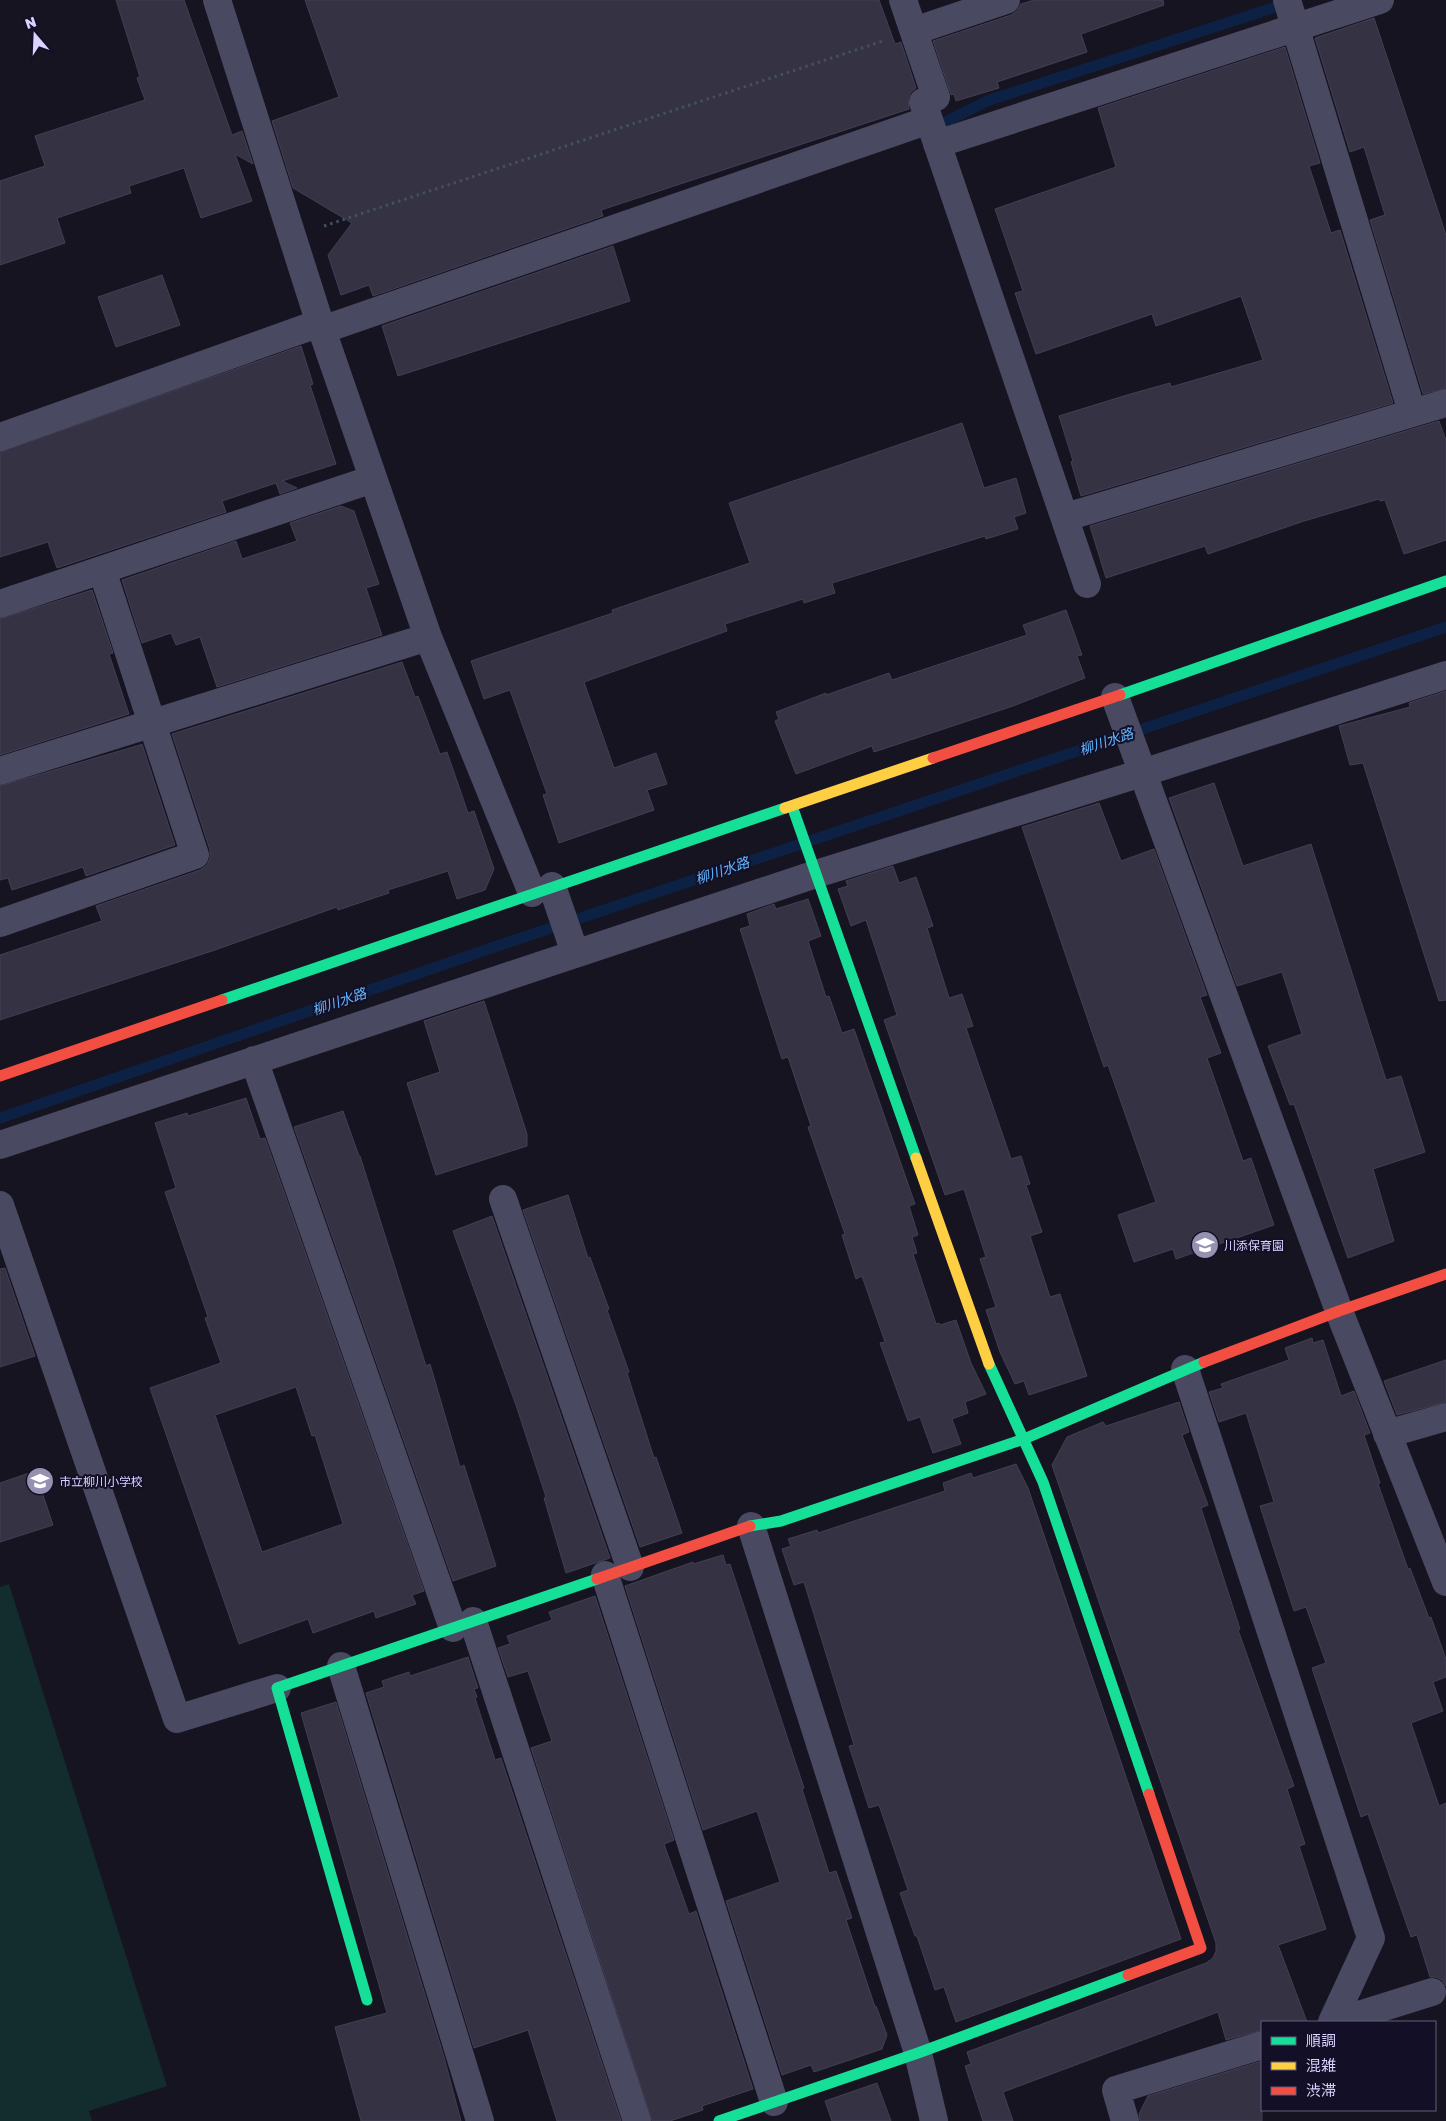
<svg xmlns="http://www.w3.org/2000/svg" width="1446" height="2121" viewBox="0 0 1446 2121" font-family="'Golos Text','Noto Sans JP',sans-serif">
<rect width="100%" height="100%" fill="#161421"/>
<path fill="#132c2d" d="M9,1584L167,2086L89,2111L92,2121H0V1587Z"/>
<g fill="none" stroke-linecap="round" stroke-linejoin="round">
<path stroke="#0d2144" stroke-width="11" d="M947,121L987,101L1288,3
M0,1118L506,943L1446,627"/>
</g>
<path fill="#343243" stroke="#433f54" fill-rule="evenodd" d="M116,0H184L232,135L242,131L253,164L235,154L252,201L201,218L184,168L129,186L131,193L57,218L65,243L0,265V181L45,166L35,136L145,100L137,78L140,77Z
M305,0H879L895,44L901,42L916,88L911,92L908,99L909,109L601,210L603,216L373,296L369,285L341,295L328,255L352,223L293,188L272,121L339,97Z
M1034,0H1163L1164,5L1081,34L1087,52L997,82L999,88L956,101L954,94L951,95L933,41L1011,15L1017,11L1021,4Z
M1374,18L1446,235V388L1423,394L1370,220L1385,215L1364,147L1350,152L1315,38Z
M1285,47L1320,163L1309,166L1331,233L1340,230L1393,403L1081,496L1071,462L1073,461L1059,416L1127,395L1170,383L1171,387L1263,360L1241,296L1156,326L1152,314L1036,354L1015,293L1023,291L995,209L1116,167L1098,108Z
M613,246L630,301L398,376L382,326Z
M162,275L180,325L116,347L98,297Z
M301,346L313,384L310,385L336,464L282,481L297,488L280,494L276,483L222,501L226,512L57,568L48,542L0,557V452Z
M1439,421L1446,440V540L1404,554L1385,500L1380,501L1379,499L1304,521L1208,554L1205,546L1106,578L1090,526Z
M962,423L984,488L1016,478L1026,513L1014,517L1018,529L986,539L985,536L832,583L835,593L804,603L803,599L725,624L727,631L584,682L614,768L656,753L667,784L647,790L654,810L559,843L543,795L547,794L510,690L484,699L471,661L613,613L612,610L750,563L729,503Z
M341,506L354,511L379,584L366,588L382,635L217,687L200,637L176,645L171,633L142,643L122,580L236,541L242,559L297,541L290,523Z
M92,590L113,653L109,654L129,714L0,755V619Z
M1066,610L1082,655L1077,656L1085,678L1013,706L874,752L872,746L796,774L775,721L779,719L776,712L826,693V695L889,673L892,680L1027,635L1023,625Z
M402,662L415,697L418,696L440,754L447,752L468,813L474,811L494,869L485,890L457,899L448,871L388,890L389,893L338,910L337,907L212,951L0,1020V955L102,921L96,906L200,870L207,865L210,858V850L172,734Z
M1446,691V1000L1439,1001L1363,763L1350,765L1339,726L1410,707L1409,703Z
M140,745L142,744L175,845L86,876L83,867L12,890L8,878L0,880V786Z
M1214,783L1243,866L1311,844L1386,1080L1401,1076L1425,1152L1373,1169L1394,1241L1348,1258L1294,1104L1290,1105L1268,1046L1302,1034L1282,972L1237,986L1169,798Z
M1099,803L1121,861L1154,849L1207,995L1200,997L1221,1053L1207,1058L1243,1161L1251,1158L1274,1225L1176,1259L1173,1249L1134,1262L1118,1215L1156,1202L1108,1065L1104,1067L1022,827Z
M893,866L899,883L916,877L933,926L927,928L949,998L962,994L973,1026L966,1028L1011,1159L1021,1156L1030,1184L1026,1185L1042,1232L1030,1236L1050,1297L1060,1294L1087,1376L1029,1395L1024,1381L1015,1384L1000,1352L986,1310L996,1307L980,1259L986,1257L964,1189L945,1195L884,1020L897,1015L866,920L851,926L838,889L848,886L846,881Z
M808,899L821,936L808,941L826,997L829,996L842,1033L854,1029L915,1204L909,1206L918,1235L912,1237L917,1253L913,1254L936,1324L939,1323L940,1325L956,1320L971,1363L986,1394L965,1402L968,1413L952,1419L961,1444L933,1453L920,1417L908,1421L880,1343L885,1342L862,1276L856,1279L842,1235L845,1234L808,1127L811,1126L788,1057L782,1059L740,929L750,926L747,914L774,904L776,909Z
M484,1001L527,1134V1146L436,1175L407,1083L440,1072L424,1021Z
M246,1098L260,1139L265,1138L424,1591L412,1595L416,1604L376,1618L374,1611L313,1633L308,1619L239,1644L150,1388L221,1363L205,1318L208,1317L165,1192L176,1188L155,1123L187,1113L188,1116ZM296,1387L312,1436L315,1435L343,1524L262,1552L215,1415Z
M343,1111L359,1156H360L426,1366L430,1364L460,1467L464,1465L496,1566L453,1581L294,1127Z
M568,1195L588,1258L590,1257L609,1309L607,1310L629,1372L627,1373L654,1458L656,1457L682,1533L640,1547L523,1210Z
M492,1216L610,1558L566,1573L544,1498L546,1497L517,1408L453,1231Z
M5,1268L35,1356L0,1367V1269Z
M1312,1338L1313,1343L1323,1340L1341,1396L1354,1391L1370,1433L1364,1435L1380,1483L1378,1484L1408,1569L1410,1568L1429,1618L1431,1617L1446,1659V1677L1433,1682L1443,1711L1411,1723L1439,1806L1446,1803V1986L1442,1980L1436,1977H1430L1417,1935L1411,1937L1368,1814L1361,1817L1312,1668L1326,1663L1306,1607L1294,1611L1260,1506L1274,1502L1246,1413L1219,1422L1209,1392L1223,1388L1221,1384L1289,1360L1285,1348Z
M1446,1360V1402L1397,1415L1384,1381Z
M1179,1402L1189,1432L1182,1435L1208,1505L1201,1508L1240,1629L1238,1630L1294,1786L1287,1789L1305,1844L1299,1846L1326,1929L1278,1945L1307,2022H1262V2030L1226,2040L1218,2012L1003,2092L1013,2121H983L965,2066L971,2064L967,2052L1206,1963L1213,1958L1216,1951V1943L1052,1465L1067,1437L1103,1422L1106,1426Z
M1016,1464L1028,1488L1181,1939L956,2022L944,1987L935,1990L917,1936H915L900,1893L908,1890L879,1805L869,1808L849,1746L854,1745L804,1582L794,1585L782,1549L791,1546L788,1539L817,1530L818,1533L945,1491L943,1483L971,1473L973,1478Z
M35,1471L53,1525L0,1542V1483Z
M723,1555L726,1565L730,1564L804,1788L802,1789L829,1873L836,1871L852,1918L846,1920L875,2007L876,2006L887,2035L882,2049L814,2072L811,2065L782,2075L726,1901L780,1882L757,1811L703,1830L625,1586L693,1562V1564Z
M595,1596L674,1840L664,1844L689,1914L696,1911L753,2089L702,2106L703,2110L670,2121H652L531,1748L552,1741L528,1671L508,1677L498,1648L510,1644L507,1636L552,1620L549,1612Z
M468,1657L478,1688L474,1689L477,1697L475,1698L495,1760L501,1758L621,2121H557L528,2030L474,2048L366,1693L384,1687L382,1681L409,1672L410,1676Z
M336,1702L444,2057L461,2121H361L335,2027L387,2013L301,1713Z
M1262,2061V2121H1140L1139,2114L1148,2096Z
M877,2083L891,2121H832L825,2101Z"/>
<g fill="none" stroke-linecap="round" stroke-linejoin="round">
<path stroke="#44505f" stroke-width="3" stroke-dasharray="2.5 4" stroke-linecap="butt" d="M324,226L883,41"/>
<path stroke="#4a4962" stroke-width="28" d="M217,0L322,330L428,637L532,893
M903,0L936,97L923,102L1087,584
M1287,0L1412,412
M914,31L1006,0
M937,144L1380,0
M322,330L929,120
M0,437L320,323
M1066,517L1446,403
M0,604L373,479
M1115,697L1339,1311L1446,1582
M0,771L428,637
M552,886L575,953
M0,923L195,855L102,570
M254,1060L453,1628
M0,1145L816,874L1142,773L1446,675
M503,1199L630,1567
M0,1205L177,1719L277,1688
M1185,1369L1371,1938L1332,2022
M1387,1434L1446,1417
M751,1526L918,2053L934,2121
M605,1575L774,2102
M473,1621L637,2121
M341,1666L480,2121
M1336,2022L1432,1992
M1125,2121L1116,2090L1262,2045"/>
<path stroke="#16e098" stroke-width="11" d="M1120,695L1446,581
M792,806L916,1158
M222,1000L785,808
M989,1364L1043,1482L1149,1794
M750,1526L781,1521L1024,1439L1204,1362
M367,2000L277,1688L597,1579
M719,2121L918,2053L1128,1975"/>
<path stroke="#ffcf43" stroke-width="11" d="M785,808L933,758
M916,1158L989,1364"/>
<path stroke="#f24e42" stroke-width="11" d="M933,758L1120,695
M0,1076L222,1000
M1204,1362L1339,1311L1446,1274
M597,1579L750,1526
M1128,1975L1201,1948L1149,1794"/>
</g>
<defs>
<g id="school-disc" transform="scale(1.4375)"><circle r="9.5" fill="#9591b1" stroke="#130f26"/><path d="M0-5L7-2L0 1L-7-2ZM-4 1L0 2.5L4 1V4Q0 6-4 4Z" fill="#fff"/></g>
</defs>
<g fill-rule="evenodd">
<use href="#school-disc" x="1205" y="1245"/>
<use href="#school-disc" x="40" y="1481"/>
</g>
<g text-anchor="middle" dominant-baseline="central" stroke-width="4" stroke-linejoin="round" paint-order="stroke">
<g font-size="12" fill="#d9d4ff" stroke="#130f26" text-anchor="start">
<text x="1224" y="1245">川添保育園</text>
<text x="59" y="1481">市立柳川小学校</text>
</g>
<g font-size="14" font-style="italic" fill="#62b6ff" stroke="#130f26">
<text transform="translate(1106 741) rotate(-19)">柳川水路</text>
<text transform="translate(722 870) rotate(-19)">柳川水路</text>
<text transform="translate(339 1001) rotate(-19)">柳川水路</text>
</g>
</g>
<rect x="1261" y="2021" width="175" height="90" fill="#130f26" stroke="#625e7d"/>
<rect x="1271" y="2037" width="25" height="8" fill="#16e098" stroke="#625e7d"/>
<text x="1306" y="2046" font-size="15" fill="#d9d4ff">順調</text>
<rect x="1271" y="2062" width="25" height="8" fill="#ffcf43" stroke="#625e7d"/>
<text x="1306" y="2071" font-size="15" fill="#d9d4ff">混雑</text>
<rect x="1271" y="2087" width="25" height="8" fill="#f24e42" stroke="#625e7d"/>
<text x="1306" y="2096" font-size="15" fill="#d9d4ff">渋滞</text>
<g transform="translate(35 35) rotate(341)" stroke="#130f26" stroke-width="4" paint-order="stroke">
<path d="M0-4L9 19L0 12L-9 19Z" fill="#d9d4ff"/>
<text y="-8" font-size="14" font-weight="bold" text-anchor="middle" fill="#d9d4ff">N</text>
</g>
</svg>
